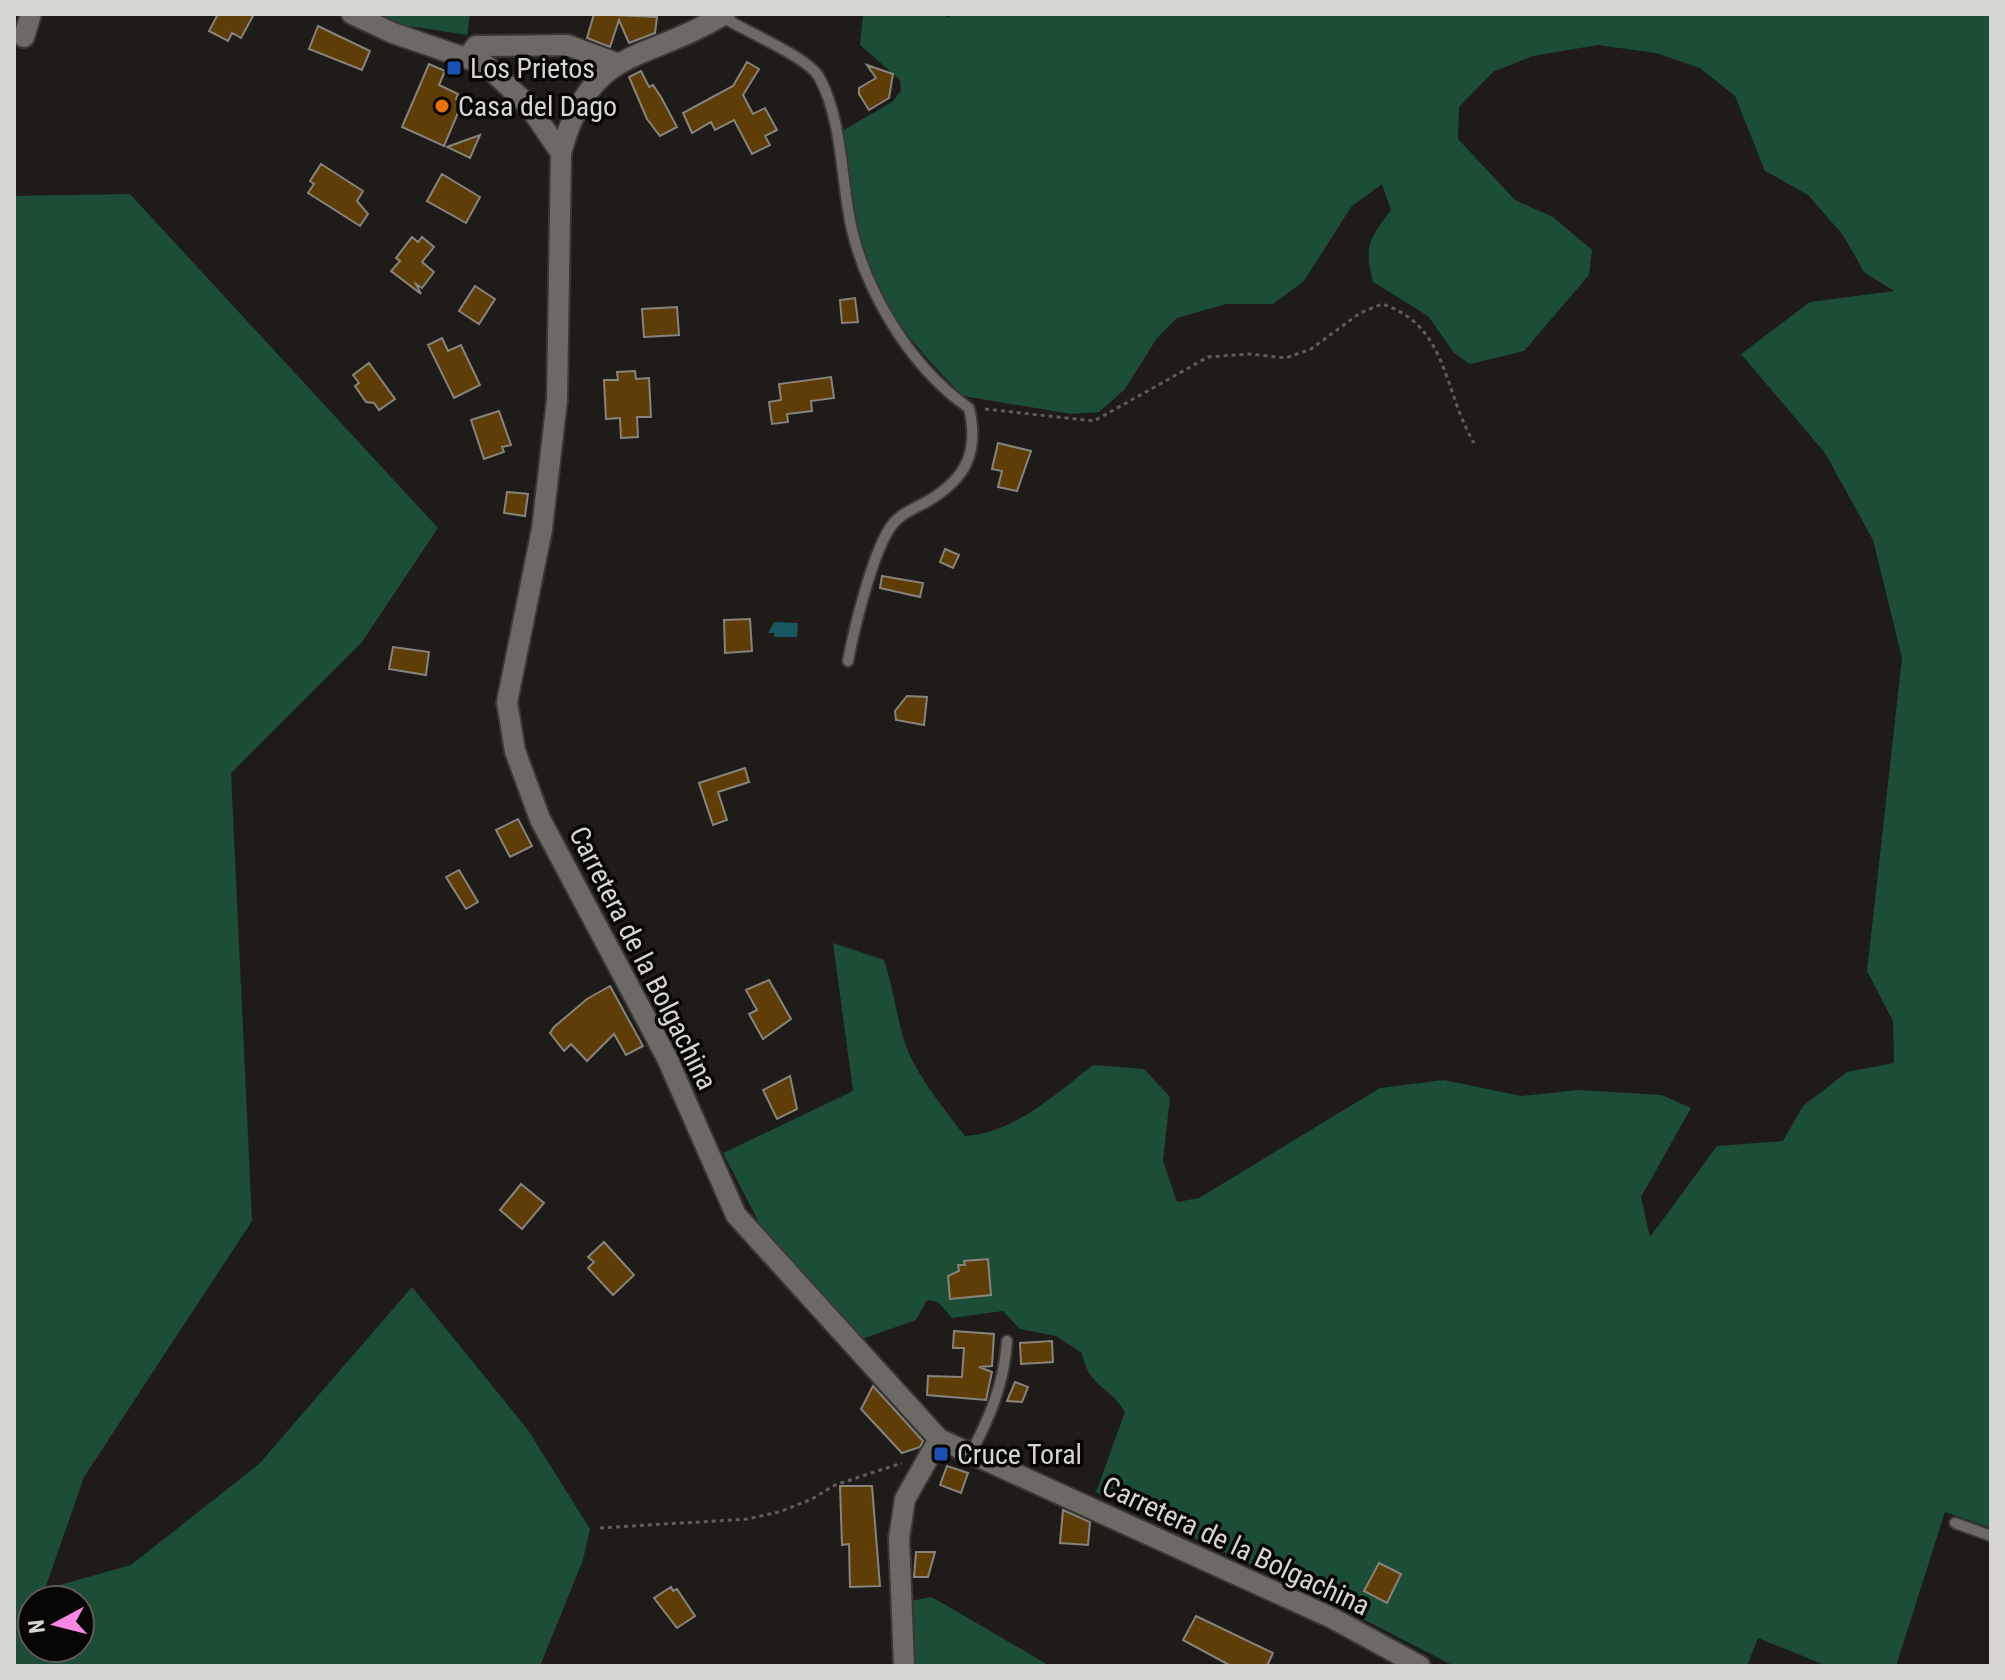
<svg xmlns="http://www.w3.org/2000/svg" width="2005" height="1680" viewBox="0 0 2005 1680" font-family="'Roboto Condensed',sans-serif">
<rect width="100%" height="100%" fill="#1f1b18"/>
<path fill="#1c4d35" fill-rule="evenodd" d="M375,14H470L467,35L402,25Z
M863,14H943L949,18L951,14H1991V1528L1945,1512L1896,1666H1827L1758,1638L1747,1666H1454L1324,1599L1096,1492L1125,1412C1110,1386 1088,1387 1082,1353L1056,1336L1020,1329L1003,1311L952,1318L938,1302L927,1300L916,1320L862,1339L766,1236L723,1153L853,1091L833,943L884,960C893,987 896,1013 904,1040C913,1071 945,1110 965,1136C1014,1133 1056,1094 1093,1065L1144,1069L1170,1097L1163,1161L1177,1202L1199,1198L1380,1088L1444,1080L1521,1096L1578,1090L1662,1095L1691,1108L1641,1197L1650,1237L1717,1146L1783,1141L1803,1106L1847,1072L1894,1063L1893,1021L1867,971L1902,658L1873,540L1825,453L1741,354L1810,302L1894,291L1864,272L1843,235L1808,195L1765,171L1735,96L1700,68L1656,53L1598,45L1533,56L1493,72L1459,107L1458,139L1515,200L1553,217L1592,250L1589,275L1524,351L1470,364L1454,353L1428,316L1373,282C1364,246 1369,239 1391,210L1382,184L1351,207L1304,281L1273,304H1226L1177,318L1157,338L1125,389L1099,412L1071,414L963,396C932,365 885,314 870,272C854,227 850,178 842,131L892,102L901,91L900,80L860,45Z
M130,194L438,528L362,642L231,773L252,1221L84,1477L45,1589L131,1565L259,1464L412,1287L528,1430L590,1529L583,1560L540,1666H14V196ZM32,1600H80V1648H32Z
M931,1597L944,1604L1050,1666H911L906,1602Z"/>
<path fill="#185762" d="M774,622L798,623L797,637H774V633H768Z"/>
<path fill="#5e3d06" stroke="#87837e" stroke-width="2" d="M218,14H254L241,38L232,33L228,41L209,31Z
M594,14L657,17L655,33L629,43L619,20L610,47L587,38Z
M318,26L370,51L362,70L309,49Z
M747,62L759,69L743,95L753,114L765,108L777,130L765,136L770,145L752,154L734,120L715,130L711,122L692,133L683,113L733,86Z
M429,64L445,71L439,85L458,94L456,99L463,101L444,146L402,127Z
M867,65L893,74L889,98L869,110L859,94V88L876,78Z
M641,71L649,87L653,85L661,97L677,127L660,136L647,119L629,77Z
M480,135L470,158L447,147Z
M321,164L363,191L357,201L368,214L360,226L308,193L314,184L310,181Z
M442,174L480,197L466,223L427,201Z
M412,237L418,242L422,237L434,247L422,262L434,272L422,288L416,284L421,294L391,271L400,261L396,258Z
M475,286L495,299L479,324L459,311Z
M855,298L858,322L842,323L840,300Z
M677,307L679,335L644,337L642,309Z
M442,338L448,351L461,345L480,385L454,398L428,345Z
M369,363L395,399L379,410L374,403L366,402L355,386L359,383L353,375Z
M635,371L636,379L649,378L651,417H637L638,437L621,438L620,418L606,419L604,380H618L617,372Z
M831,377L834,398L811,401L812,411L787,414L788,422L772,424L769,402L781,400L779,384Z
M499,411L511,445L502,447L504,452L484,459L471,420Z
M998,443L1031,451L1017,491L998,487L1002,471L992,469Z
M507,492L528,494L525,516L504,513Z
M945,549L959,555L953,568L940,562Z
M882,576L923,583L920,597L880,588Z
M750,619L752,651L725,653L724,620Z
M393,647L429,652L426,675L389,669Z
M907,696L927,697L924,725L896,720L895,711Z
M745,768L749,782L718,792L727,820L713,825L699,783Z
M518,819L532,846L510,857L496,830Z
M459,870L478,902L466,909L446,877Z
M769,980L791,1019L763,1039L749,1014L757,1010L746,990Z
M610,986L643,1046L626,1055L614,1034L587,1061L571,1044L564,1051L550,1033L554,1027L587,999Z
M790,1076L797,1109L777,1119L763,1090Z
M521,1184L544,1203L522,1229L500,1210Z
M604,1242L634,1275L613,1295L588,1268L594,1262L588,1257Z
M988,1259L991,1295L950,1299L948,1276L959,1271L958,1265H965L964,1261Z
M954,1331L994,1334L992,1366L979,1367L992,1372L986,1400L927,1395L928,1376L962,1377L964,1348H953Z
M1052,1341L1053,1362L1021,1364L1020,1343Z
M1015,1382L1028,1387L1022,1402L1007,1401Z
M873,1386L923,1441L920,1447L902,1453L861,1409Z
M947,1466L968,1473L961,1493L940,1485Z
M840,1486H872L880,1586L850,1587L849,1544L842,1545Z
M1063,1510L1090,1522L1088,1545L1060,1543Z
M916,1552H935L928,1577H914Z
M1379,1563L1401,1574L1387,1603L1364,1591Z
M671,1587L673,1591L677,1589L695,1616L677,1628L654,1598Z
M1196,1616L1273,1653L1267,1666H1231L1183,1640Z"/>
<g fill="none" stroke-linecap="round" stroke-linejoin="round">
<g stroke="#3a3835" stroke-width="14">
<path id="lane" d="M721,16C744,31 808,57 819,77C840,115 841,167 848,209C859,282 908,366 969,408C979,451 967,478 928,501C915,508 900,514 892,525C873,550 854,629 848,661
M970,1455C990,1417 1004,1384 1007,1341
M1955,1523L1991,1536"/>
</g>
<g stroke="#3a3835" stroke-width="24">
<path id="street" d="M352,14L393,33L486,65L529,106L561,153L557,400L542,529L507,702L515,751L540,819L667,1058L736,1215L939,1439L1332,1618L1420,1666
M24,37L31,14
M467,58L476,46L567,45L616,63
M561,153C590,44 646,63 725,14
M904,1666L899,1538L905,1499L939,1439"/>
</g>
<path stroke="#605d5a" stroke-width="3" stroke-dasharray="4 4" stroke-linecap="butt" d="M985,409L1094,421L1208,357L1249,354L1286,358L1311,349L1360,313L1382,304C1448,325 1443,391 1474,443
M600,1528L747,1519L779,1512L812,1499L835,1485L902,1463"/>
<use href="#lane" stroke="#6d6a65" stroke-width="10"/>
<use href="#street" stroke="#6d6a65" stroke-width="20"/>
</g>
<g fill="#1a4fb4" stroke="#080605" stroke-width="3">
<rect x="446" y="60" width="16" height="16" rx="4"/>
<rect x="933" y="1446" width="16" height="16" rx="4"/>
</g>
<circle fill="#e8710a" stroke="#080605" stroke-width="3" cx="442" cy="106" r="8"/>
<g text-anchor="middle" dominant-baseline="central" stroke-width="7" stroke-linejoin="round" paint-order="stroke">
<g font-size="28" fill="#d7d5d2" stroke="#080605" text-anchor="start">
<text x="470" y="68">Los Prietos</text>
<text x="458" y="106">Casa del Dago</text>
<text x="957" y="1454">Cruce Toral</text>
</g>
<g font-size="28" fill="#d7d5d2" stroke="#080605">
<text transform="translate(643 958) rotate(63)">Carretera de la Bolgachina</text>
<text transform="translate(1236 1546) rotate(25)">Carretera de la Bolgachina</text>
</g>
</g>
<rect width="2005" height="1680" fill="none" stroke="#d7d5d2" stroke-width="32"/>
<g transform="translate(56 1624) rotate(263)"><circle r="38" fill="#080605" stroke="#5b5957" stroke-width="2"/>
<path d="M0-6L14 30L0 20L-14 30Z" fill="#fb87e5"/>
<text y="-12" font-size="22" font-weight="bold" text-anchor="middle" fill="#d7d5d2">N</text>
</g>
</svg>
